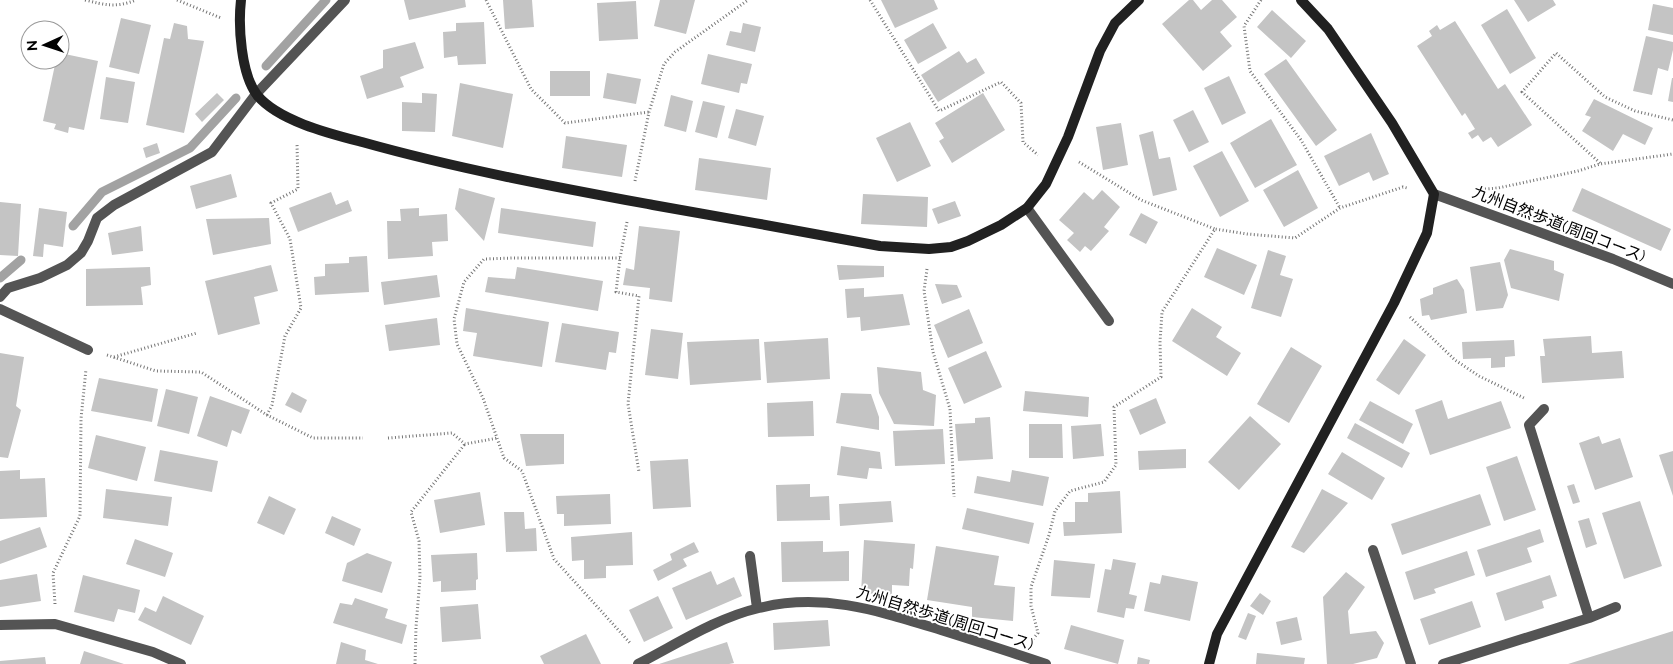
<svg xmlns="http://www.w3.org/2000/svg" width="1673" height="664" viewBox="0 0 1673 664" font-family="Raleway,'Noto Sans JP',sans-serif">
<rect width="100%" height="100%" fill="#fff"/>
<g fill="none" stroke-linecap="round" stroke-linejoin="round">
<path stroke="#a2a2a2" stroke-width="9" d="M266,66L326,0
M73,226L102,192L190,148L236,98
M0,278L21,260"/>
</g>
<path fill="#c4c4c4" d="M404,0H465L466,7L409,20Z
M503,0H532L534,27L505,29Z
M660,0H695L686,34L654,26Z
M881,0H934L938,9L895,28Z
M1189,0H1193L1201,10L1212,0H1222L1237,17L1220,32L1232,46L1203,71L1162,24Z
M1514,0H1553L1556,5L1528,22Z
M636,1L638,39L599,41L597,3Z
M1653,4L1673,8V35L1648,30Z
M1507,9L1536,58L1510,74L1481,25Z
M1272,10L1306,41L1291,58L1257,27Z
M121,18L151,25L139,74L109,67Z
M1455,21L1498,89L1505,84L1532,125L1498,147L1491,137L1483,142L1478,135L1472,139L1468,133L1475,129L1465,113L1462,116L1417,46L1432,36L1429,31L1437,25L1440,30Z
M484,22L486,64L458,65L457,56L444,58L443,32L456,31V23Z
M174,23L187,26L188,39L204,41L184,133L146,125L164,38L170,39Z
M743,23L761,27L755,52L726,45L730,31L741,33Z
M933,23L947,48L918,64L904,40Z
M1646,36L1673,42V50L1668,71L1658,68L1652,95L1633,91Z
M415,42L424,68L400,77L404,87L367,99L360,76L383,68V50Z
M959,51L967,63L976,58L985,73L938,102L921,75Z
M60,53L98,61L84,130L69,127L68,133L54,129L56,124L43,121L56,60H60Z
M708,54L752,64L747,84L741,83L739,93L701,84Z
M1286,59L1337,130L1316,146L1264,74Z
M550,71H590V96H550Z
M607,73L641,79L636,104L603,98Z
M1229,76L1246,113L1222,125L1204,88Z
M106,77L135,82L128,123L100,119Z
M1672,78H1673V102L1668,101Z
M460,83L513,94L503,148L452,136Z
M217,93L224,100L202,122L195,114Z
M422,93L437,94L435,132L402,131V102L422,103Z
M983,93L1005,130L952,163L939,141L944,138L935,123Z
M671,95L693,101L686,132L664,126Z
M1594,99L1653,128L1645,145L1623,134L1613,151L1582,131L1591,117L1585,115Z
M703,101L725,106L717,138L695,132Z
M736,109L764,116L756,146L728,138Z
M1193,110L1209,142L1189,152L1173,120Z
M1271,119L1297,165L1255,188L1230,143Z
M910,122L931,166L897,182L876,138Z
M1121,123L1128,165L1103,170L1096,127Z
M1153,131L1159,159L1170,157L1177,190L1153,196L1139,135Z
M1371,133L1389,174L1373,181L1369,172L1339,186L1324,156Z
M566,136L627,145L622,177L562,168Z
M157,143L160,153L146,158L143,148Z
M1222,151L1249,201L1220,217L1193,166Z
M699,158L771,168L767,200L695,190Z
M1298,170L1318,208L1284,227L1263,190Z
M231,174L237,197L196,209L190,186Z
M459,188L495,198L484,241L455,209Z
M1582,188L1671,229L1661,251L1572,211Z
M1102,190L1120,207L1104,227L1109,231L1091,251L1085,246L1080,252L1067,240L1074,233L1059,220L1084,192L1093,200Z
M331,192L336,205L348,200L352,211L298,232L289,208Z
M863,194L928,197L927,227L861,224Z
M955,201L961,216L938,224L932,209Z
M0,202L21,204L18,256L0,255Z
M39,208L67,212L63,247L44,244L43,257L33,256Z
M419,208V216L447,214L448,241L432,242L433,256L388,259L387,221H401L400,209Z
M501,208L596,222L593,247L498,233Z
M1141,213L1158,222L1146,244L1129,235Z
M269,218L271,244L213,255L206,219Z
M141,226L143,251L112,255L108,233Z
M639,226L680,231L672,302L649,299L650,288L623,285L626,268L634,270Z
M1217,248L1257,265L1244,295L1204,277Z
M1510,249L1554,261V270L1564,274L1559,301L1511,288L1504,260Z
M1268,250L1286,256L1280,275L1293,279L1281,317L1251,308Z
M367,256L369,292L315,295L314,277L325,276V264L349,263V257Z
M1500,262L1508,295L1503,308L1476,311L1470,267Z
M271,265L278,291L254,297L260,324L218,335L205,281Z
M837,265L884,266V277L839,280Z
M150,267L151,285L141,287L143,305L86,306V269Z
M517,267L603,281L598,311L485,292L488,277L515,279Z
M437,275L440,297L384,305L381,282Z
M1457,279L1464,290L1467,313L1431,320L1429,315L1422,316L1420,299L1433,294V288Z
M935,284L957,285L962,297L942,304Z
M864,288V297L903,294L910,325L861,331L860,317L847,318L845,289Z
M466,308L549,322L542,367L473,356L477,333L463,331Z
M1192,308L1222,327L1216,337L1241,353L1227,376L1172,341Z
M969,309L983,343L948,358L934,325Z
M437,318L440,345L389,351L385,325Z
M562,323L619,332L616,353L609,352L606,370L555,362Z
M651,329L683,333L678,379L645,375Z
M1591,336L1592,353L1622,351L1624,378L1542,383L1540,356H1545L1543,339Z
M828,338L830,379L767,383L764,342Z
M759,339L761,380L690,385L687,342Z
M1404,339L1426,355L1399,395L1376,380Z
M1514,340L1515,356L1505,357V367L1491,368V358L1463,359L1462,342Z
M1291,347L1322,366L1289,423L1257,404Z
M986,351L1002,387L964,404L948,368Z
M0,353L24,357L16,406L21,410L8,458L0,457Z
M877,367L921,372L923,390L936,395L934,426L894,424L879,393Z
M99,378L158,389L152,422L91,411Z
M166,389L198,397L189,434L157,426Z
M1025,391L1089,397L1088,417L1023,411Z
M292,392L307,400L301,413L285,405Z
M841,393L871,394L879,417V430L836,423Z
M210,396L250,410L241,434L232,430L227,447L197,436Z
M1156,398L1166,423L1140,435L1129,410Z
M1442,400L1448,419L1501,401L1511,428L1430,455L1415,410Z
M813,401L814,436L768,437L767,403Z
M1370,401L1413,424L1403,444L1359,420Z
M1250,416L1281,444L1239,490L1208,462Z
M990,417L993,459L958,461L955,424L975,423V418Z
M1355,423L1410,453L1402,468L1347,438Z
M1029,424H1062L1063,458H1029Z
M1101,424L1104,456L1073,459L1071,426Z
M943,429L945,464L895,466L893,431Z
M520,434H564V464L526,466Z
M96,435L146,447L137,481L88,468Z
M1599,436L1602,444L1620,438L1633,477L1595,490L1579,443Z
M841,446L880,452L882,469L869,468L867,479L837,475Z
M1186,449V468L1139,470L1138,451Z
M160,450L218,461L212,492L154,481Z
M1673,451V496L1659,455Z
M1342,452L1385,478L1372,500L1328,474Z
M1517,456L1536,510L1504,521L1486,467Z
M688,459L691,507L653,509L650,461Z
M20,470V479L45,478L47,517L0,519V471Z
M1012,470L1049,477L1043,506L974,493L977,476L1010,482Z
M810,484V497L829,496L830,520L777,521L776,485Z
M1574,484L1580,502L1573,504L1567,486Z
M106,489L172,497L168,526L103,518Z
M1322,489L1348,503L1304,553L1291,547Z
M1120,491L1122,533L1064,536L1063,522H1075V502H1088V493Z
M480,492L485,525L440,533L434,500Z
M610,494L611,524L564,526V514H557L556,496Z
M1480,494L1491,525L1402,555L1391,524Z
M269,496L296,509L284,535L257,523Z
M891,501L893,522L840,526L839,504Z
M1640,501L1662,566L1624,579L1602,513Z
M967,508L1034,523L1029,544L962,529Z
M504,512H524L525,529L536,528L537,551L506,552Z
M332,516L361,529L354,546L325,533Z
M1589,518L1597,544L1586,548L1578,521Z
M40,527L47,547L0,564V541Z
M1540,529L1544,542L1527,548L1532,562L1486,577L1477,550Z
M632,532L633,565L606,566V578L584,579V560L572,561L571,537Z
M135,539L173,553L165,577L126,564Z
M864,540L915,544L913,569L910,568L909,586L892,585V595L861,593Z
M823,541V552L849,551V581L782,582L781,542Z
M694,542L699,552L683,559L687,566L658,581L653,570L672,560L670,554Z
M936,546L999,556L994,585L1015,587L1013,621L972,617V607L927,600Z
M1467,551L1475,575L1434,589L1436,593L1414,600L1405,572Z
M367,553L392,562L382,593L342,581L347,563Z
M477,553L478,579L476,580V590L441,592V581L433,582L431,555Z
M1113,559L1136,563L1129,594L1137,596L1134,609L1126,608L1124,618L1097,612L1105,569L1111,570Z
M1054,560L1095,564L1090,598L1051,596Z
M711,571L717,585L734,577L742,596L686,620L672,588Z
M1346,572L1365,587L1348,611L1350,634L1376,631L1384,643L1377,658L1353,664H1327L1323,597Z
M37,574L41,601L0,607V580Z
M83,575L140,590L135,613L118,609L114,622L74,612Z
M1162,575L1198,582L1190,621L1144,611L1150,582L1160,584Z
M1550,575L1557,596L1542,601L1544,608L1505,621L1496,593Z
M1260,593L1271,601L1263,615L1250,606Z
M163,596L204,616L191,645L138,620L145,607L156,612Z
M658,596L673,628L644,642L629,610Z
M355,598L388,609L385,618L407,625L402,644L333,623L340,603L352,605Z
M1472,601L1481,627L1429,645L1420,619Z
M478,604L481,639L442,642L440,607Z
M1248,613L1256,616L1246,640L1238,637Z
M1297,617L1302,640L1281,645L1276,622Z
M828,620L830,646L774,650L773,623Z
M1071,625L1124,640L1118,664L1064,649Z
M1673,631V664H1568Z
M586,634L601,664H544L540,656Z
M341,642L366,650L365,660L378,664H336Z
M727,642L734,663L729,664H659Z
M84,651L124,664H80Z
M1257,653L1305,658L1304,664H1256Z
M45,657L46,664H0V661Z
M1138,657L1150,660L1149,664H1137Z"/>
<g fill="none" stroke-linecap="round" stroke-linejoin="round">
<path stroke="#767676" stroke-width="3" stroke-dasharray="1 2.5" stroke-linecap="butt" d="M85,0C105,5 116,8 136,0
M177,0L221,18
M486,0L531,89L565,123L649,112
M870,0L939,111L1001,82L1021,103L1023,142L1038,155
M1261,0L1244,26L1250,71L1301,140L1340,208
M1079,162L1141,200L1215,229
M1600,163L1522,92L1556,53L1605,97L1635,111L1673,120
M635,181L649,112L664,64L675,52L748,0
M1485,189L1498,188L1578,171L1600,164L1673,154
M627,222L620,258L616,292L639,296L628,404L639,472
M620,258H513L484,259L464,282L454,319L457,344L483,398L504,458L522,471L554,559L631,644
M927,269L924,291L933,352L950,409L954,497
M1410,317L1455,360L1479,376L1526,399
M107,355L156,371L201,372L267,415L313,438H363
M114,357L197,333
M267,415L272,405L285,336L301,308L290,239L271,203L298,189L297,143
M388,438L452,433L465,444L498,438
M55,604L53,573L80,516L81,419L86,369
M1033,639L1038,633L1031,606V587L1049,535L1055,511L1070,491L1104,482L1116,465L1114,407L1161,377L1160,342L1162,312L1215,229L1247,234L1295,238L1340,208L1403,187L1407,188
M415,664L416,627L420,578L419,541L411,512L465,444"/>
<path stroke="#545454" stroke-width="10" d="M1434,194L1613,259L1673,284
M1027,208L1109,321
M0,297L8,288L40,278L67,265L81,253L88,241L97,218L114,205L212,152L256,94L345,0
M0,309L88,350
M1544,409L1529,425L1589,618
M1373,550L1411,664
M750,556L757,608
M0,625L55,624L153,652L181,664
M638,664C677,644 716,618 759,608C823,592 879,611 941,630C976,641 1011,652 1046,664
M1443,664L1589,618L1616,607"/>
<path stroke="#212121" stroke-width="10" d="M241,0C238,26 241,74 257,95C278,121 331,134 362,142C458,169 556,187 653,205C729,218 804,232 880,246L929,249L951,247L968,241L1001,225L1027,208L1046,184L1053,169L1068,137L1100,51L1115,23L1139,0
M1209,664L1217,634L1394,303L1427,233L1434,194L1392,123L1328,29L1301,0"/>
</g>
<g text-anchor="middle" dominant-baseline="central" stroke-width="4" stroke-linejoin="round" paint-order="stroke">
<g font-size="16" fill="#000" stroke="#fff">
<text transform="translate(1559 224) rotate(21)">九州自然歩道(周回コース)</text>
<text transform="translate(945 618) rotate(17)">九州自然歩道(周回コース)</text>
</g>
</g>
<g transform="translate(45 45) rotate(267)"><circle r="24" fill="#ffffff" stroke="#999999"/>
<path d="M0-4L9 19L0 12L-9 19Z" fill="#000000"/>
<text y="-8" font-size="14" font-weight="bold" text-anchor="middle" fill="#000000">N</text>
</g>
</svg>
